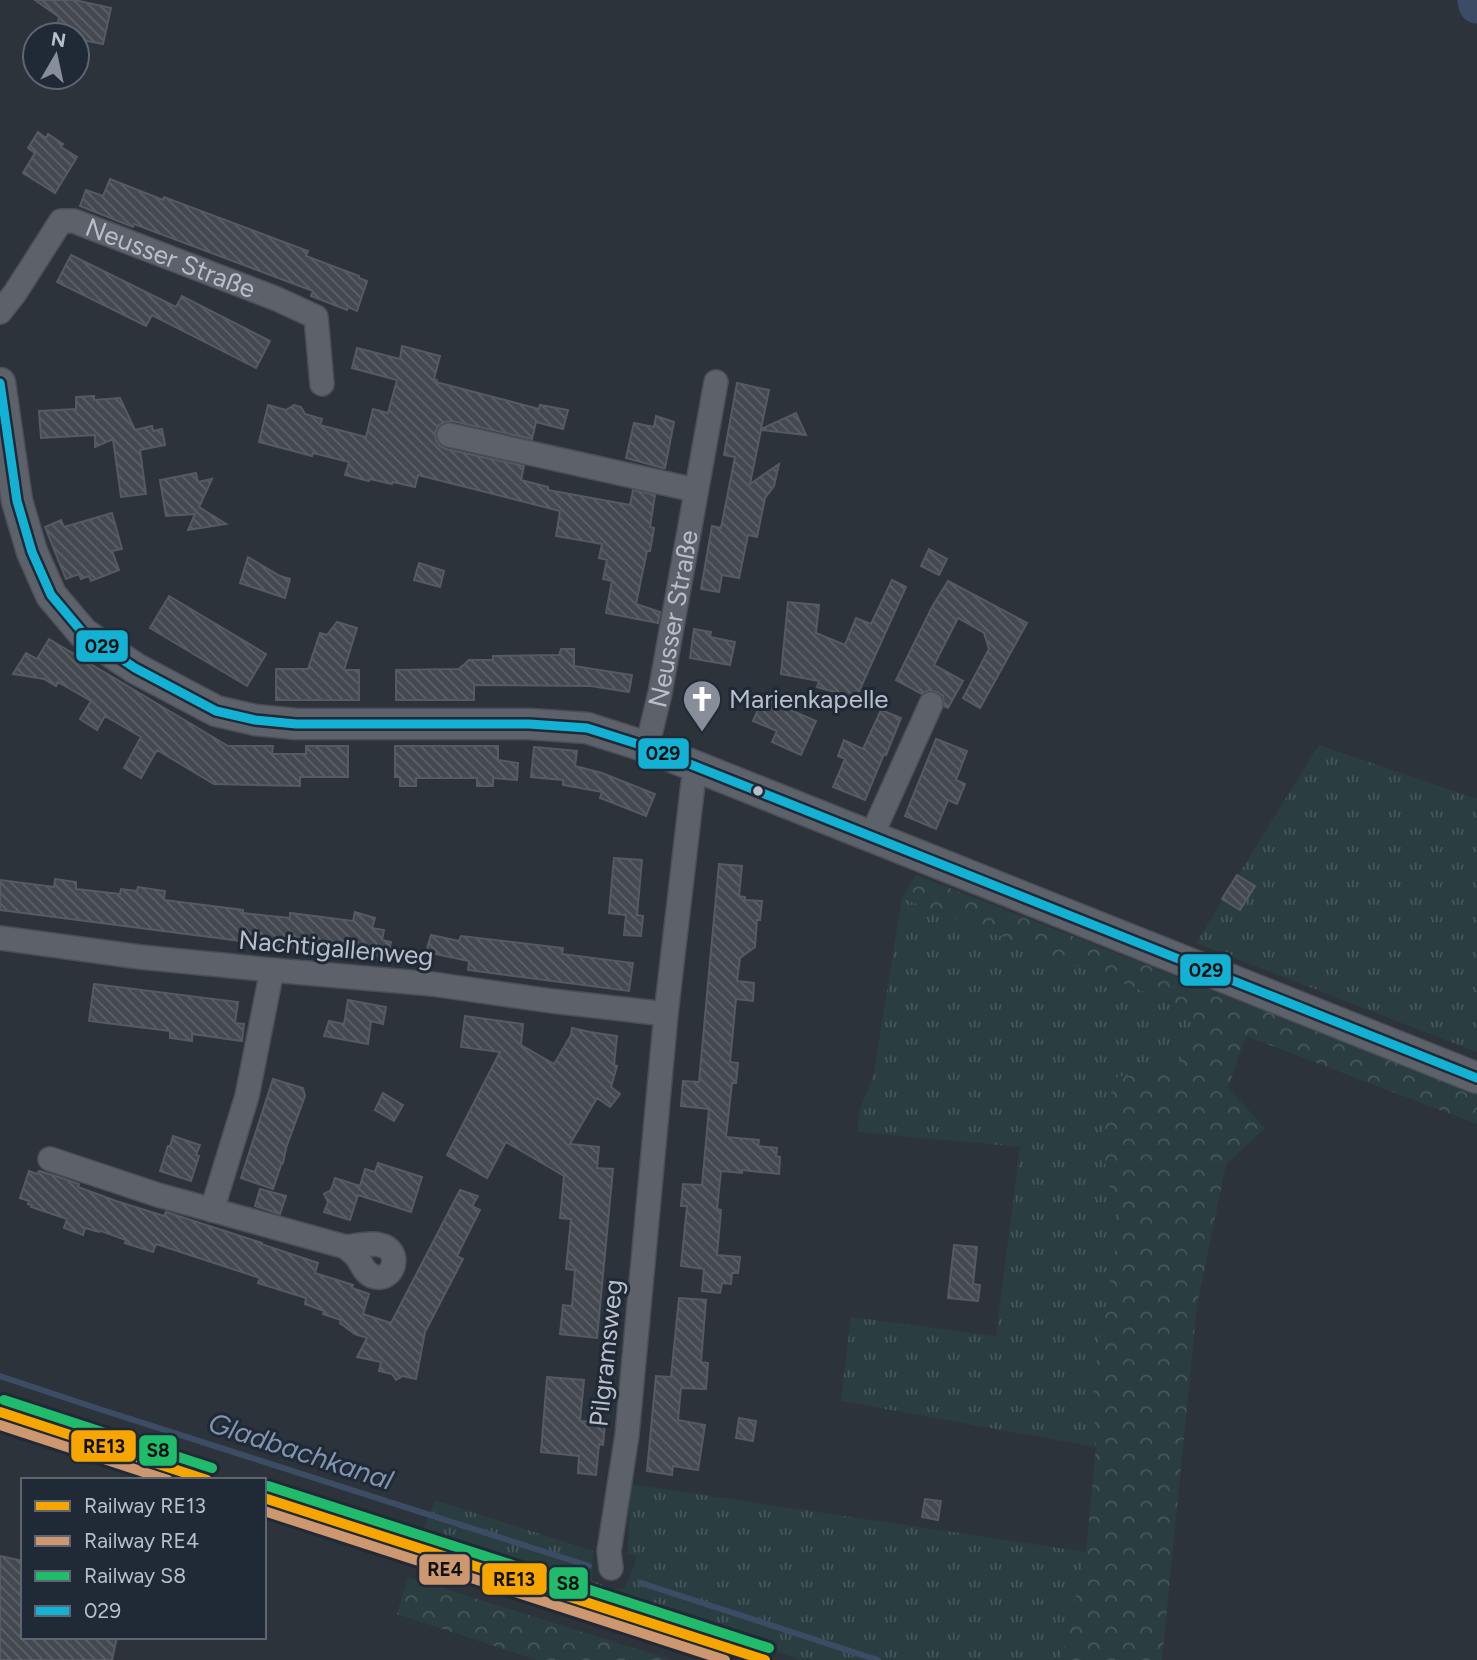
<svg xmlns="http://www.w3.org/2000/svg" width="1477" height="1660" viewBox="0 0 1477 1660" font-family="Figtree,sans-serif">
<defs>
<pattern id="grass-tufts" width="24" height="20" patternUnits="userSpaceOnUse" patternTransform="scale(1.75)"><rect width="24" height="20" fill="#2a3d41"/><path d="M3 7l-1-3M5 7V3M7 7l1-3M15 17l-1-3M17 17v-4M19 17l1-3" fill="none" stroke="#47575b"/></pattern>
<pattern id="forest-crowns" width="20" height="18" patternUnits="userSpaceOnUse" patternTransform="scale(1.75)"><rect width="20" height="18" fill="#2a3d41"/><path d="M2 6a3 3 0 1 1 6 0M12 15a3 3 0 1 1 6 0" fill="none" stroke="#47575b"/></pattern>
<pattern id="building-back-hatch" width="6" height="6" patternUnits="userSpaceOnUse" patternTransform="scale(1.75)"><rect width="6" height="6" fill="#444950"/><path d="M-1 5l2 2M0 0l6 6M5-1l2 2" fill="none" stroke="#5d6168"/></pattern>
</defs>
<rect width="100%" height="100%" fill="#2d333b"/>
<path fill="url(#grass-tufts)" d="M1319,745L1477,799V1052L1196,943Z
M902,898L1195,1011L1179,1071L1117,1077L1106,1179L1121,1213L1093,1383L1096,1447L841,1401L851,1317L996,1336L1020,1147L857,1132L860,1108L873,1078Z
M630,1484L1086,1552L1061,1660H802L422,1535L435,1500L593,1551L592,1580L611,1589H625L637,1557L628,1554Z"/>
<path fill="url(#forest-crowns)" d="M916,875L1477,1094V1124L1246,1036L1228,1088L1265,1128L1226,1165L1197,1305L1162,1660H1061L1086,1552L1096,1447L1093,1383L1121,1213L1106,1179L1103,1114L1117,1077L1179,1071L1195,1011L902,898Z
M408,1577L646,1652L672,1660H537L397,1614Z"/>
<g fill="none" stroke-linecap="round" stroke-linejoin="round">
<path stroke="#3c4c65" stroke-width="6" d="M0,1376L90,1406L589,1566
M641,1583L878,1660"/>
<path stroke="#3c4c65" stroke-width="37" d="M1476,0L1477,5"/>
</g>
<path fill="url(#building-back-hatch)" stroke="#555a63" stroke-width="2" d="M35,0H75L111,8L103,44L77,39V35L56,33L59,17Z
M38,132L46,138L48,134L63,144L61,147L77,157L55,193L23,173L35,153L28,148Z
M110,179L163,200L164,197L308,251L306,256L359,276V278L367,281L357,311L348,307L347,310L311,296L313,291L134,224L133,227L80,206L86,190L103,196Z
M71,255L176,307L182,296L270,341L256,368L152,315L146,326L57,282Z
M402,346L440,356L434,379L437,380L436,382L539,409L540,405L568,410L563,429L536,422L532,439L452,421L445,422L439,425L435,433L436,440L440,446L446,449L524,466L521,480L548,487V490L630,505L633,490L655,495L650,527L654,528L650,551H647L636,604L660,612L658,623L606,613L612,581L603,579L607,560L599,558L602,544L556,536L560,511L418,475L415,487L393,482L392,484L370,479L369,481L345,475L349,462L313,453L312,456L259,442L268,405L286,410L294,405L301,407L305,414L322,419L320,425L366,437L373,409L388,413L397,380L352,368L357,348L400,359Z
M737,383L769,390L761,429L796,413L806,435L761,430L750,484L779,464L774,486L765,498L757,537L748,535L739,578L722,575L719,592L701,589L712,526L721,528L735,457L724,455Z
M94,396V400L120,398L135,430L152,426L153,431L162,429L165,445L140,450L146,494L121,497L113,439L95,447V435L41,438L39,411L76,409V397Z
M656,416L674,422L665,468H663L626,458L634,423L654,427Z
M196,473L198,482L212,479L199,507L226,524L188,530L195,514L166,516L160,480Z
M112,513L122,549L112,551L119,570L91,581L89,576L81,579L79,574L66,579L45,527L61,520L64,527Z
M929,549L947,559L939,575L921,566Z
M248,557L280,576L290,579L285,598L240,583Z
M419,563L444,571L440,587L414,580Z
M892,580L906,587L856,698L817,687L819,681L781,674L788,602L819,605L816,633L845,645L856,618L871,624Z
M948,581L1027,623L980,708L963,698L989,649L984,633L958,618L934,665L963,681L948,708L944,706L943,696L937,692L929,690L922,694L896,680L932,607Z
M169,596L266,654L247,686L150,628Z
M337,622L357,628L344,670H359V700H276V669H308L320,633L327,635Z
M694,629L711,632L710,637L735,642L730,665L690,658Z
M49,639L228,746H273L272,754H306V746H348V777H300V786L214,784L157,750L141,778L124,768L141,737L105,716L97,730L80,719L91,701L58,682L56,686L44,679L13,674L26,653L37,659Z
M561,649H574V666L632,675L629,692L591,686L474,685V700H396V670L459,669L469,660H493V656L559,655Z
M763,698L816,721L801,755L772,742L777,731L753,721Z
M881,710L901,718L886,755L884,754L865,800L833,787L845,759L838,756L844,740L863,749Z
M936,739L967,751L956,780L965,784L957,804L948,800L936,829L905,816Z
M395,746H498V760L518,763L517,780L493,778V786H477V778H416V786H400V777H395Z
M534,747L577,751L575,766L602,773L655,794L646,816L600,798L602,792L563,785V780L531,777Z
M614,858L642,860L637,915L643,916L641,936L624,935L626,915L609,913Z
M719,864L742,866L739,896L745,897V900L762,901L760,920H757L755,947L740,958L737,981L754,983L753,1001L736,999L730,1062L738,1063L736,1083H732L726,1137L759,1140L758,1146L777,1148L776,1156L780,1157L779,1174L742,1170V1173L721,1171L717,1209L721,1210L717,1255L740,1257L738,1273H732L731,1284L722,1283L720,1293L702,1291L704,1269L681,1266L687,1206H681L683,1184L702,1185L709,1109L681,1106L683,1081L699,1082Z
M1237,875L1255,886L1240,910L1222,899Z
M55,879L76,882V889L120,894L121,889L137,891L138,887L165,891L164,900L243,910V913L290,918V913L353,921L355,912L375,918L372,928L384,930L382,940L391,942L387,959L367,954L366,957L0,910V880L54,887Z
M431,935L459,941L461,936L563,948L562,954L633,963L629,991L468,970L469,961L426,952Z
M94,984L238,1002L235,1023L244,1024L242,1041L192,1034V1041L170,1038V1031L89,1021Z
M348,1000L386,1007L383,1024L371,1021L368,1044L324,1036L329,1021L344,1024Z
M465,1016L523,1024L521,1045L554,1064L571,1035L572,1028L590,1032L617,1036L614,1065L617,1066L611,1087L620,1094L610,1107L597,1098L570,1144L599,1147L597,1168L613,1169L597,1338L560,1334L563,1305L572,1306L575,1270L566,1269L571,1219L560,1218L564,1176L506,1142L487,1178L447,1155L500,1052L461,1047Z
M273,1079L303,1088L305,1096L286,1148L283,1163L281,1165L273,1189L241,1178Z
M383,1093L403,1105L394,1121L375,1110Z
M173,1136L200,1145L196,1155L199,1156L191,1181L160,1171L168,1146H170Z
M378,1163L422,1177L411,1212L358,1195L350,1220L324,1212L328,1202L324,1194L331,1190L335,1178L360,1186L365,1169L375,1172Z
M29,1171L37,1174L39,1171L59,1177L79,1184L78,1187L116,1201L164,1216L166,1212L262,1243L261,1244L318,1263L315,1273L353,1285L352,1288L369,1294L363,1314L391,1323L460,1190L478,1196L472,1206L480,1210L457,1256L463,1259L425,1332L416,1379L403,1376L396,1380L392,1374L379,1371L381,1362L357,1357L367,1338L355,1334L340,1323L341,1320L323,1314L324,1311L305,1304L306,1298L258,1283L260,1278L156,1244L153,1252L125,1243L126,1240L101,1231L99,1232L85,1228L83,1235L64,1228L67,1219L31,1207L32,1205L28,1204L29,1201L20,1198Z
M260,1189L286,1196L280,1214L255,1206Z
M954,1245L977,1247L973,1284L980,1285L978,1301L948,1298Z
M679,1298L706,1300L701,1362L708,1363L706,1389L681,1388L678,1420L705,1425L698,1470L673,1466L672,1475L647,1471L656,1376L671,1377Z
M547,1377L584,1380L580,1421L605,1423L603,1445L599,1444L596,1475L578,1473L579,1456L541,1452Z
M739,1418L756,1421L753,1441L736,1438Z
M925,1499L941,1501L938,1520L922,1517Z
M0,1556L23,1561V1637H117L112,1660H0Z"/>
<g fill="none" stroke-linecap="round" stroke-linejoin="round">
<g stroke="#4b4f55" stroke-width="26">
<g id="minor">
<path id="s1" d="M0,312L15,293L61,221H74L277,299L316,317L322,384"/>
<path d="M449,435L695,490"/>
<path id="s2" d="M647,747L660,693L716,382"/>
<path d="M871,837L931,704"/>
<path d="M0,938L140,957L272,970L432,984L552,1001L666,1014"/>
<path d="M50,1159L158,1195L346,1247C357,1246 369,1242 380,1245C403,1249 395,1284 372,1276C363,1272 361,1261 355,1255C352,1252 349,1250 346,1247"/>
<path d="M212,1210L247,1096L272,970"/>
<path d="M611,1568L609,1551L627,1435L666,1014L693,783L699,769"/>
</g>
</g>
<g stroke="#4b4f55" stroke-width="33">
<path id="tertiary" d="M0,383L17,501L32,552L51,595L83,633L135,668L216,711L255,720L296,724H529L587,728L647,747L1477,1078"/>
</g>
<use href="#minor" stroke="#5d6169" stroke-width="23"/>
<use href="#tertiary" stroke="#5d6169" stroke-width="30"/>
<g stroke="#202936" stroke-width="14">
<path id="bus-1" d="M0,383L17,501L32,552L51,595L83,633L135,668L216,711L255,720L296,724H529L587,728L647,747L1477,1078"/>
</g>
<use href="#bus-1" stroke="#13b2d5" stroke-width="9"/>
<g stroke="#202936" stroke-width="16">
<path id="rail-1" d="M0,1412L207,1480
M264,1498L765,1660"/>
</g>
<g stroke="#202936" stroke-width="16">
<path id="rail-2" d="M0,1425L168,1480
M264,1511L725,1660"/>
</g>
<g stroke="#202936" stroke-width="16">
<path id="rail-3" d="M4,1400L212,1468
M268,1486L769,1648"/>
</g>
<use href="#rail-1" stroke="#f7a600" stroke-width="10"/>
<use href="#rail-2" stroke="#cd976f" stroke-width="10"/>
<use href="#rail-3" stroke="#20bc6c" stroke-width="10"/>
</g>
<defs>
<g id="church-pin" transform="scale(2.0125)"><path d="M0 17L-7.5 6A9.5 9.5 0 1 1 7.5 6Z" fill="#878e99" stroke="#202936"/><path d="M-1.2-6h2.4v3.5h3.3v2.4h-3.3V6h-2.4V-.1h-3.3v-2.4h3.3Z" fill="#fff"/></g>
</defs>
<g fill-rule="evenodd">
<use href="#church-pin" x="702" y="699"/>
</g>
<circle fill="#b8bfcb" stroke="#202936" stroke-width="2.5" cx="758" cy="791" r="6"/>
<g text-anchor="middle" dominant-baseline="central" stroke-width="6" stroke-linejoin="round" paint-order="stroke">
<g font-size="26" fill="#b8bfcb" stroke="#202936">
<text stroke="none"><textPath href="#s1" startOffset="226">Neusser Straße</textPath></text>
<text stroke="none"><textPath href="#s2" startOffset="131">Neusser Straße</textPath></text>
<text transform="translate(336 948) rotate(5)">Nachtigallenweg</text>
<text transform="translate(606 1353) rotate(-84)">Pilgramsweg</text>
</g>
<g font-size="26" fill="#b8bfcb" stroke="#202936" text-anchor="start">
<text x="729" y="699">Marienkapelle</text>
</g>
<g font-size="28" font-style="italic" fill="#8095b1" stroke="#202936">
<text transform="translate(301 1451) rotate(18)">Gladbachkanal</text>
</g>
</g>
<g stroke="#202936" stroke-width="2.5">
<rect x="75" y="629" width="54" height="34" rx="7" fill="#13b2d5"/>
<rect x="637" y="737" width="53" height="33" rx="7" fill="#13b2d5"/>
<rect x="1179" y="953" width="53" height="34" rx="7" fill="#13b2d5"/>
<rect x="70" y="1429" width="67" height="34" rx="7" fill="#f7a600"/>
<rect x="138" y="1434" width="40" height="33" rx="7" fill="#20bc6c"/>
<rect x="418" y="1553" width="53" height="33" rx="7" fill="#cd976f"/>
<rect x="481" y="1562" width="67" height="34" rx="7" fill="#f7a600"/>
<rect x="548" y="1566" width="41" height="34" rx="7" fill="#20bc6c"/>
</g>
<g font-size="19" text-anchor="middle" font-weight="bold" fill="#111">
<text x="102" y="653">029</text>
<text x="663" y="760">029</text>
<text x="1206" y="977">029</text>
<text x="104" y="1453">RE13</text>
<text x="158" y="1457">S8</text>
<text x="445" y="1576">RE4</text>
<text x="514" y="1586">RE13</text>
<text x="568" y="1590">S8</text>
</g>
<rect x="21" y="1478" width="245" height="161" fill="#202936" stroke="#5d6572" stroke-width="2"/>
<rect x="35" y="1501" width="35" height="10" fill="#f7a600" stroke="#5d6572" stroke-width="2"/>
<text x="84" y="1513" font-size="21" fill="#b8bfcb">Railway RE13</text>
<rect x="35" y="1536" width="35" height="10" fill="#cd976f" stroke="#5d6572" stroke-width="2"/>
<text x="84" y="1548" font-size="21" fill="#b8bfcb">Railway RE4</text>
<rect x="35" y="1571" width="35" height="10" fill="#20bc6c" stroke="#5d6572" stroke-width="2"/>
<text x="84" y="1583" font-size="21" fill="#b8bfcb">Railway S8</text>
<rect x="35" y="1606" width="35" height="10" fill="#13b2d5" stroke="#5d6572" stroke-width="2"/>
<text x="84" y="1618" font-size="21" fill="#b8bfcb">029</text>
<g transform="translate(56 56) rotate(9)"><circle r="33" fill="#202936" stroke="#5d6572" stroke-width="2"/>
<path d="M0-5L12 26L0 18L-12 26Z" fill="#878e99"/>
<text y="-10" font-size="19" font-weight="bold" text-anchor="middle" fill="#b8bfcb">N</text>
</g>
</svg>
